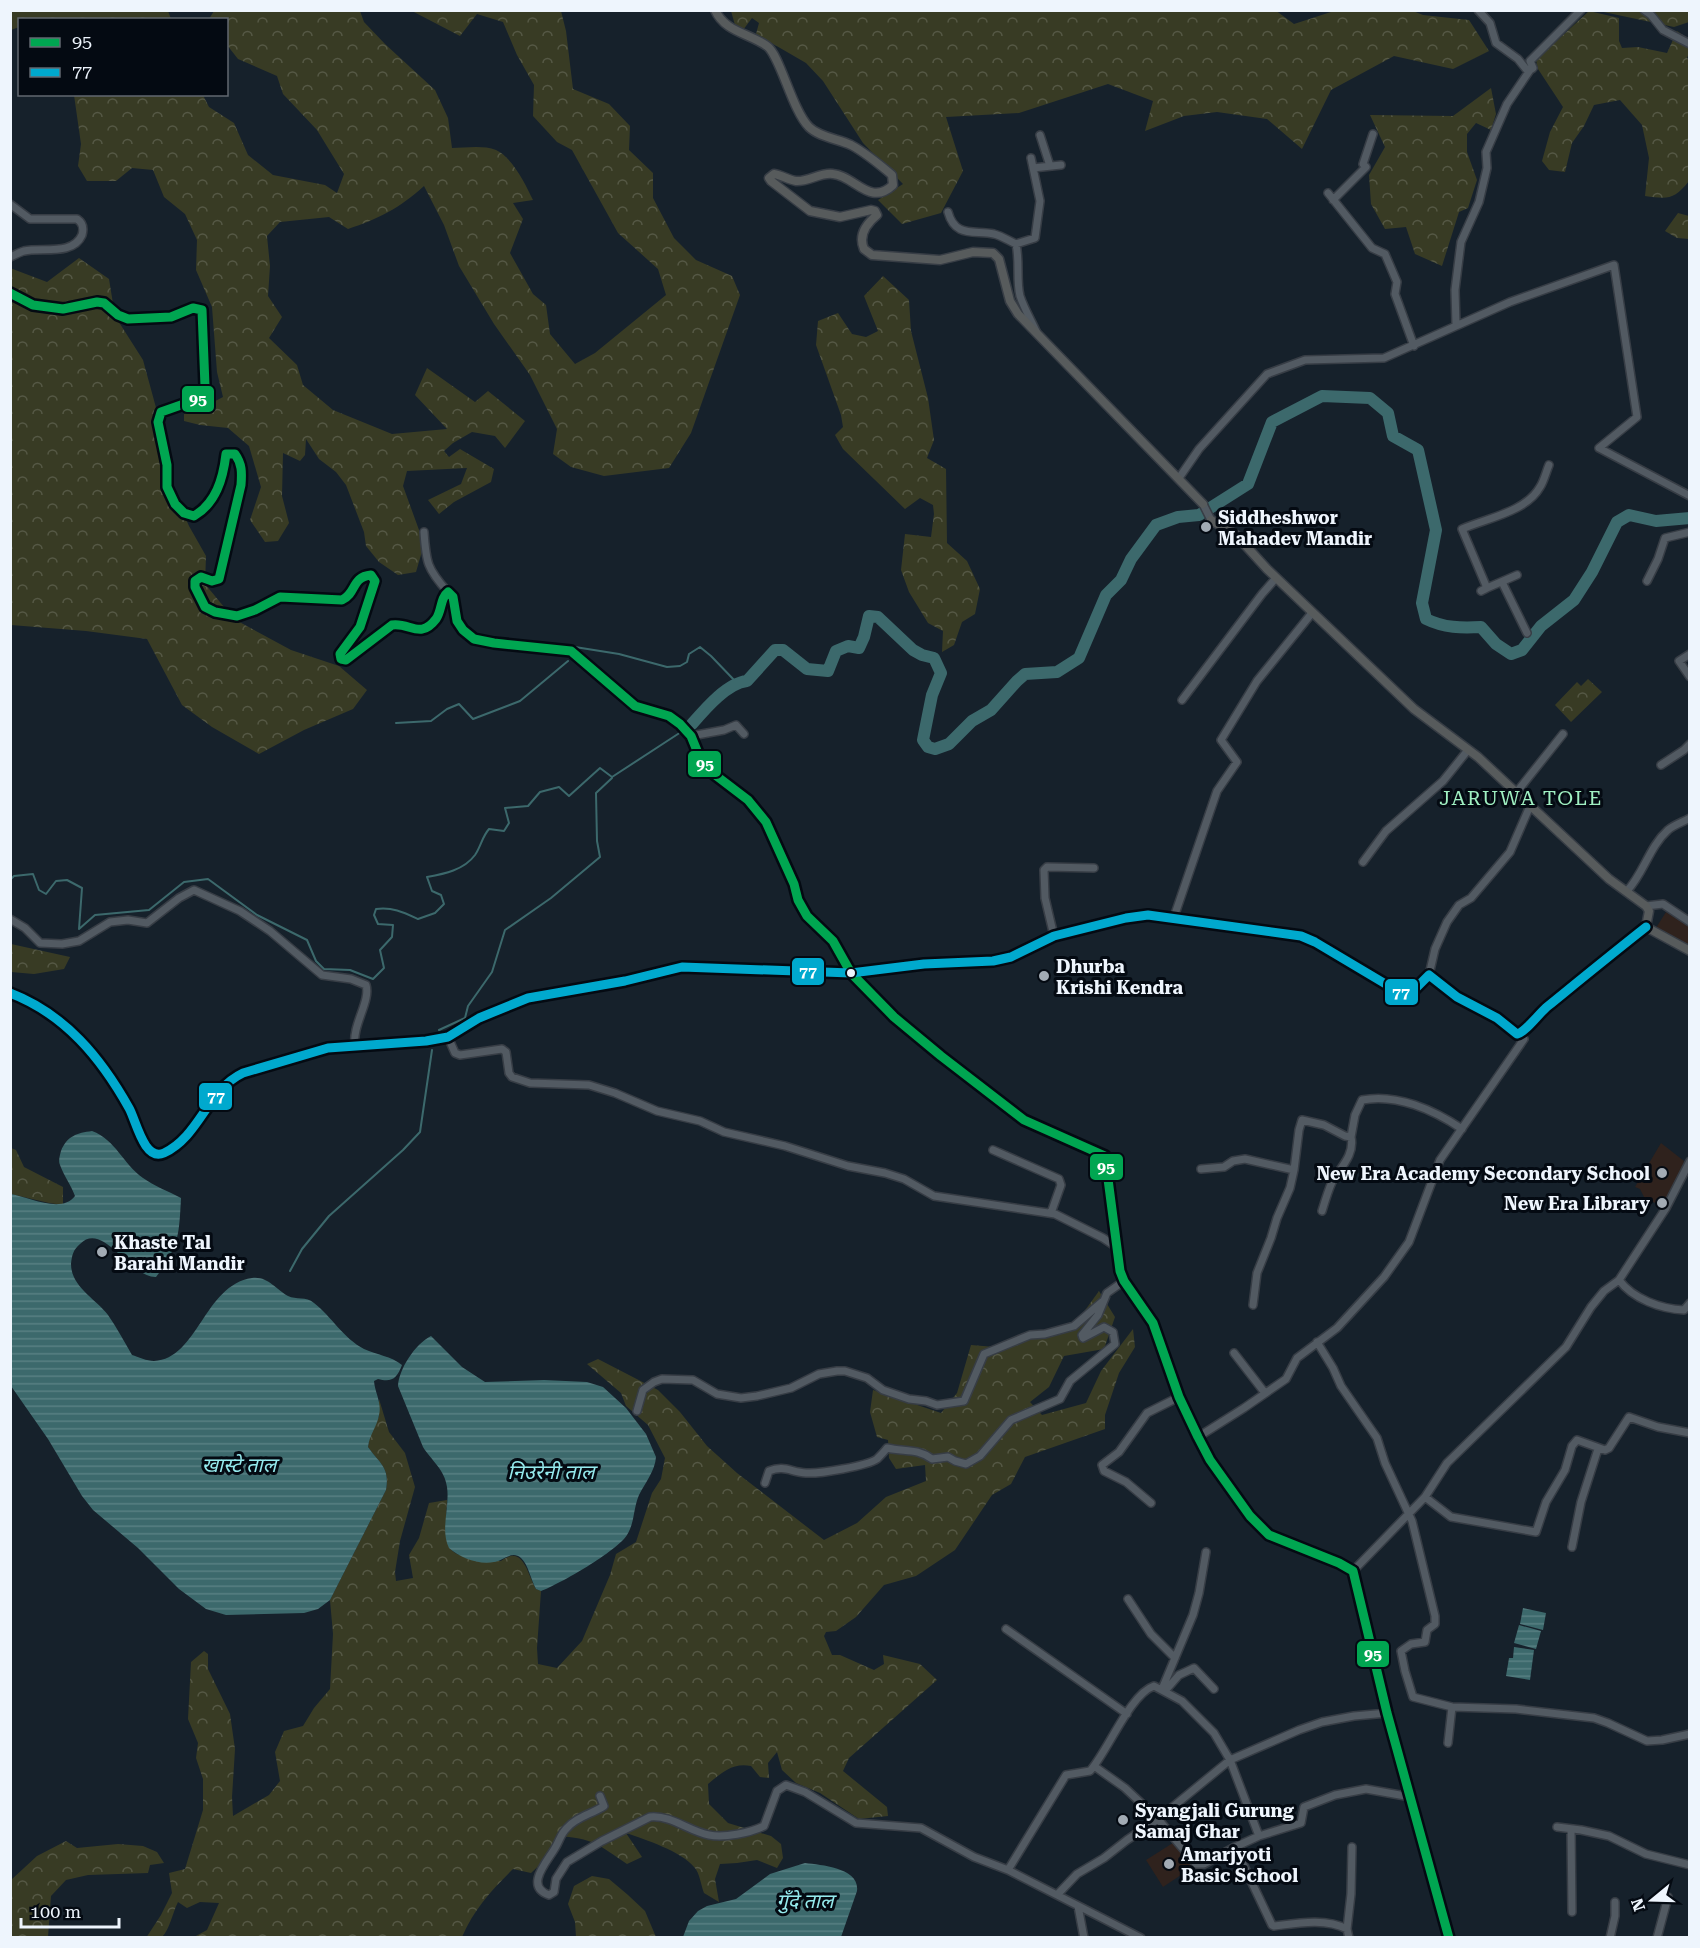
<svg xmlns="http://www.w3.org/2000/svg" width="1700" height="1948" viewBox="0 0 1700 1948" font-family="'Roboto Serif','Noto Sans Devanagari',serif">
<defs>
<pattern id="forest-crowns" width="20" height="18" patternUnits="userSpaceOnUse" patternTransform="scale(1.5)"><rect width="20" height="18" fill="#383b24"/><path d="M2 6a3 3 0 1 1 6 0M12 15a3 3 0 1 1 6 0" fill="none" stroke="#555845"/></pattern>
<pattern id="water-rules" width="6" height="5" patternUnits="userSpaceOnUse" patternTransform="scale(1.5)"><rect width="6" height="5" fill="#3c696c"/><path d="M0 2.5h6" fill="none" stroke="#587f82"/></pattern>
</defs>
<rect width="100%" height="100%" fill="#16212b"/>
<path fill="#2f221d" d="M1666,912L1689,927V948L1654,931Z
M1661,1143L1684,1161L1677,1185L1664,1208L1644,1197L1640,1189L1635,1187Z
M1176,1841L1193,1867L1163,1887L1146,1860Z"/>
<path fill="url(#forest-crowns)" d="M11,10L168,11L171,19L20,20L19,27L11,30Z
M1275,10L1294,24L1334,11H1413L1423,15L1469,20L1489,51L1453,69L1394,56L1331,90L1302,149L1267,119L1217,112L1184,116L1145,131L1153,101L1108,84L1019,113L946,117L963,171L941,213L902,224L878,200L903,184L863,143L823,81L806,63L756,34L759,23L752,18L743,30L735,25L731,11Z
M214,11H360L364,22L385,44L435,90L448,118L452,148C465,148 483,145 496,150C512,157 526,185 533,200L513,203L523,219L510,253L533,294L546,305L550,334L575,364L595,353L666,295L658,269L618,233L572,150L557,142L533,116L534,85L517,55L503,22L477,14L460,36L412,11H561L566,31L573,89L609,104L630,126L629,150L653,173V198L674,238L696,260L732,276L740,295L691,433L669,468L604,476L571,467L553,454L557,429L530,375L494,324L459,266L444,225L424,186C400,208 378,219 348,229L329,217L280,222L267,236L270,266L268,296L282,317L269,338L297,365L303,385L333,410L392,434L447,429L415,395L427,368L475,402L488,391L525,421L505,448L495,436L472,432L453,443L444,451L449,457L460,449L494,469L491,482L454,502L439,514L428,500L461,484L467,468L407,471L403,486L419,530L423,548L416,572L398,575L379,562L366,546L364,532L346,485L336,472L319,459L306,439L305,455L300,461L283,453L282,496L289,523L278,541L265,542L250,520L261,487L249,446L228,428L200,425L184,421V414L202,408L223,397L217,372L212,307L196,270L197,240L185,214L164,197L153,170L132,168L116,181H87L78,166L81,144L74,95H203L209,107L234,123L248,155L273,175L325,185L337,193L344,174L317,130L283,94L277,76L238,59L227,45L226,20L209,19Z
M1589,11L1619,18V41L1622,48L1638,47L1667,53L1677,31L1689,39V53L1687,58L1690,60L1689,181C1674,200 1668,199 1645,196L1649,158L1642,125L1620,100L1594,105L1584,126L1572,143L1565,172L1549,170L1542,161L1550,132L1563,107L1538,69L1536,60Z
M1599,11H1689V22L1674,27Z
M1491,88L1496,114L1491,130L1476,123L1467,134V152L1477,180L1468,208L1459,212L1442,266L1415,254L1406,227L1385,229L1371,204L1369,175L1385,147L1370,115L1453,116Z
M1678,213L1689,216V239L1677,238L1665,231Z
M79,258L109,279L115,316L143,360L158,415L169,481L189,526L206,556L205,584L234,619L291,650L339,666L367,690L353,709L304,730L259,754L212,727L182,705L147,639L86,631L11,625L10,268L47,282Z
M883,276L909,300L911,331L928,398L934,440L927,458L946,469L947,543L967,561L980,589L975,614L962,622L954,645L942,652L943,631L928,623L909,592L901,570L905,534L931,537L934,514L933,505L920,498L905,509L843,449L835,435L843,427L841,415L816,345L818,321L838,313L852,334L866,337L878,331L864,296Z
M1588,679L1602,692L1571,722L1555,705L1577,682L1581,686Z
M10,944H11L70,957L64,969L34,974L11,972Z
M11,1148L16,1150L24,1167L63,1187V1205L49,1203L11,1194Z
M1099,1291L1115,1317L1104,1349L1064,1356L1049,1387L1030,1402L1042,1415L1086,1403L1101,1371L1133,1329L1135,1347L1119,1373L1105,1415V1429L1025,1457L1011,1484L992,1495L955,1550L916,1576L884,1585L856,1617L836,1631L826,1632L824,1636L832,1655H840L874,1670L884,1664L883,1655L920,1664L937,1680L849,1758L843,1771L887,1807L888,1816L859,1819L820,1793L796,1783L782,1770L777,1752L768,1763L769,1778L760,1777L751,1766C733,1762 721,1773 708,1784L709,1804L728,1823L771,1836L781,1844L783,1858L777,1868L757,1860L737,1863L720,1864L715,1879L719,1902L704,1893C701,1886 700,1873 694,1867C681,1851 646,1840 626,1833L642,1857L627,1864C599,1845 593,1838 557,1836L546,1859L531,1873L513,1869C491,1891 474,1909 462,1937H194L207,1930L219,1903L200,1902L187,1908L178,1902C172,1914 170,1929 162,1937L146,1938L161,1915L172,1893L169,1873L185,1869L203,1810V1779L196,1758L198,1743L188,1719L191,1662L204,1651L208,1654V1669L230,1714L235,1749L232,1797L233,1816L269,1795L280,1781L275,1752L284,1731L303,1726L314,1708L330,1689L333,1634L330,1600L386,1490C390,1467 380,1464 368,1447L370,1435L379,1416V1399L389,1432L405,1453L415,1487L400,1541L395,1572L396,1581L413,1578L409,1555L419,1538L429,1503L447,1500C444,1558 444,1555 501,1561C523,1544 527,1573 536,1589L541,1591L537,1648L538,1664L557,1668L582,1641L610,1575L616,1554L636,1542L652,1493L661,1479L665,1458L648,1425L626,1406L621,1393L587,1364L598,1359L658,1390L680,1412L707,1446L737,1473L824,1540L857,1523L886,1497L926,1481L925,1465L896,1469L889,1458L888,1440L877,1437L870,1412L873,1390L941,1413L957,1393L971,1345L1007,1348L1022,1334L1055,1332L1078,1320Z
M66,1841L77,1848L118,1844L143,1846L157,1852L164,1863L150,1865L148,1873L88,1875L66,1880L51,1896L48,1937H11V1880L37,1856Z
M592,1876L609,1879L628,1895L645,1911L656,1937H576L575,1922L568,1904L574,1886Z"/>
<path fill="url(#water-rules)" d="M92,1131C116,1140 123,1164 143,1178C154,1186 168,1191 181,1198C179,1236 179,1246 156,1277C130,1278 103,1220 80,1244C73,1250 72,1255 71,1264C71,1287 96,1299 108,1315C117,1328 124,1341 132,1355C138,1357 147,1361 154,1361C198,1359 204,1285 252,1278C268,1276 275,1289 288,1296C296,1300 306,1296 314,1303C332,1317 343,1338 364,1349C377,1355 391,1356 402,1365C397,1378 392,1383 378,1379L374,1381C375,1393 382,1403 379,1415C377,1427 370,1433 368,1447C380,1464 390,1467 386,1490L330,1600L318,1609L304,1613L226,1615L206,1609L179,1589L138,1548L93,1510L82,1496L48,1439L11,1386V1194C28,1197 62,1214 75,1196C71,1185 64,1176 60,1165C58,1161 60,1155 61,1151C67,1136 77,1133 92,1131Z
M431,1336L462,1367L485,1382L544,1380L587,1382L603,1387L626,1408L646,1434L656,1457C655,1471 645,1483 639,1495C633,1509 635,1522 627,1535C617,1551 560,1584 541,1591L536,1589C531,1580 528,1564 521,1558C512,1550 503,1561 494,1562C479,1565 460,1558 449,1548C440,1530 450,1507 447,1487C445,1470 431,1460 423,1447L398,1386C399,1369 415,1344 431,1336Z
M1523,1608L1546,1613L1543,1630L1520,1624Z
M1519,1625L1541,1631L1536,1649L1514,1643Z
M1514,1647L1534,1650L1530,1680L1506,1676L1509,1658H1513Z
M805,1863C822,1865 860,1868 857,1891L841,1937H683L689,1921L698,1911L707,1906L736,1899L770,1874Z"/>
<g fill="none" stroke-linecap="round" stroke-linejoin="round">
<path stroke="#3c696c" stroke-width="2" d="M575,647L619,654L667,667L680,666L687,662L689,654L700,647L711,656L736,682
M396,723L431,721L447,709L459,704L473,719L520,701L568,661
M10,880L14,876L33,874L39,890L46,894L56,881L67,880L82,888L79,929L95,915L149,910L184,882L208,879L257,915L307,940L316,961L324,969L350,970L373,979L384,968L380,950L392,937L393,925L378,924L374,915L376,909C393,907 403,912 418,919L435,913L444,904L441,895L432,891L427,877C444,874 464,870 475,855C481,846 482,837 489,829L504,831L509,823L505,808L528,806L540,792L559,787L569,796L600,768L612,777L681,732
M439,1030L465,1018L468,1006L492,972L505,930L551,898L600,857L597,841L596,793L612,778
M290,1271L302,1249L329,1216L403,1150L420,1132L432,1050"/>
<path stroke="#3c696c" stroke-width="12" d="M692,724C705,709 727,683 747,681L775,650H783L807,669L828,671L836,651L848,646L859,648L864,637L869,616L878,617L913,650L922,655L934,658L941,673L932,695L923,740L928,747L935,749L949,744L972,721L991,710L1017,681L1025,674L1057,672L1079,658L1106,595L1121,580L1131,559L1156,525L1178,517L1199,515L1248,484L1272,422L1322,396L1370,398L1388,413L1393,436L1418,450L1436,530L1422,603L1426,619C1444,628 1462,628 1481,627L1496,644L1511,654L1522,650L1541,626L1574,600L1592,572L1617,522L1629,515L1656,521L1690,518"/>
<g stroke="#373d45" stroke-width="10">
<path id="minor" d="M1478,10L1490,23L1496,43L1518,59L1526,69L1530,70L1533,68L1530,61L1581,10
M1644,10L1651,15L1663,30L1690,44
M1040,135L1050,166
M1031,158L1040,201L1035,238L1016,244C1020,262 1016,279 1020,296C1024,308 1031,320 1036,331
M1033,168L1061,165
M1328,193L1372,248L1385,254L1397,282L1395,294L1414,346
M1333,200L1366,167L1363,164L1373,134
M10,204L30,219H77C83,223 84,228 82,235C73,256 42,247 24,251C20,252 15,255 10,257
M948,212C955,238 974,230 994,234C1002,236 1009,241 1016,244
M10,293L33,305L63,309L97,302L104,303L118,315L128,319L171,317L193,308L202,310L205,386L198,399L161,412L158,422L167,465V487L175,504L184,513L194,516C216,503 223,479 226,454H235C242,464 242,472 241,485L219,579L212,581L201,577L195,581V587L205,607L215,612L237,616L255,610L280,597L342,600C357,593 351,577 371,575L375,581L360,627L340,654L341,659L346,660L392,625C410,622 420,640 436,619C442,611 440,598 448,592L453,597L457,621L463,630L474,639L494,643L571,651L635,706L669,716L680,724L691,736L700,758L710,771L748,800L766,822L794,884L798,900L807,916L833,941L851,973L894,1017L941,1056L1024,1120L1105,1156L1120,1271L1124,1281L1153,1323L1179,1397L1198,1437L1210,1460L1250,1516L1269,1535L1339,1563L1353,1571L1387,1713L1449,1938
M1456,325L1455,290L1461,242L1479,202L1487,168L1486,152L1507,104L1530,70
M1179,478L1199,449L1267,374L1305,360L1384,358L1510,302L1614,265L1637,417L1599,448L1690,496
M1203,504L1211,520
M424,532C426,562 427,569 448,592
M1647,581L1658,559L1665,538L1690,532
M1502,582L1527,633
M1487,588L1517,575
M1481,591L1487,588L1462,529C1487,518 1526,512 1540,487C1544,481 1546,472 1549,465
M1690,654L1679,661L1690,677
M1182,700L1262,594L1276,578
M691,736L724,730L736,725L744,734
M1661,765L1684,750L1690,744
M1516,793L1563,734
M1363,862L1386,831L1443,781L1468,750
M1627,891C1644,873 1649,847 1668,830C1674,825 1683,822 1690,818
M1646,906L1663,904L1690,922
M1174,917L1217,791L1237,762L1221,740L1257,681L1312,613
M10,919L25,928L40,943L62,944L79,941L110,922L128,920L147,923L179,898L194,890L240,911L270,931L322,975L351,979L366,985C371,1001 352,1025 355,1045
M1054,936L1045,898L1044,870L1047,867L1094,868
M1429,975L1435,949L1447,922L1459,905L1471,898L1510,852L1530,806
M10,993C65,1014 101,1058 129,1108C136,1120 144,1162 164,1153C200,1136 207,1090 243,1073L328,1048L426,1041L448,1037L479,1018L528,998L625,981L682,967L851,973L924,964L993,961L1011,957L1054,936L1126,918L1148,915L1301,936L1315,942L1399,992H1412L1429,975L1457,997L1497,1018L1517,1034C1526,1032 1539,1013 1548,1006C1580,980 1613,953 1646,927
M448,1037L455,1053L460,1055L502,1049L506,1052L509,1073L512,1077L530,1083L589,1085L615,1093L657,1111L700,1121L724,1132L785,1146L848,1166L885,1173L904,1179L934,1196L1055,1214L1103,1238L1118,1248
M993,1150L1059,1179L1061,1185L1051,1213
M1201,1169L1224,1167L1233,1161L1245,1159L1294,1170L1299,1130L1302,1120L1324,1125L1345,1136L1351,1137L1355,1115L1362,1100C1396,1093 1434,1110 1462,1129
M1322,1211C1325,1201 1328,1191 1332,1182C1340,1168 1355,1155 1351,1137
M1619,1280C1633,1299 1661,1309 1684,1310L1690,1303
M1253,1305L1257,1273L1271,1238L1277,1218L1290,1188L1294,1170
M1317,1342L1333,1368L1341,1386L1377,1438L1385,1463L1412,1521L1435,1616V1624L1427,1630L1425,1642L1411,1644L1401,1651L1405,1671L1413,1697L1452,1707L1516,1709L1594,1718L1608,1723L1647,1741L1662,1740L1690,1734
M1234,1353L1265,1393
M637,1411L643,1390L654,1382L662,1379L693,1380L717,1394L741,1398L757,1396L791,1388L819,1374L837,1371H845L867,1378L883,1390L909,1399L926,1401L937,1405L964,1401L984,1354L1030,1335L1045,1334L1074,1326L1102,1302
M1198,1437L1244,1408L1286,1379L1297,1358L1337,1328L1384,1277L1409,1242L1440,1160L1524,1039L1520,1034
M765,1483L769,1471C784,1465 791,1472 806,1473C819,1474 867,1466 877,1459C880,1456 884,1452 887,1448C905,1452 917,1448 932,1459L948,1457L955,1461L966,1464L980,1456L1011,1420L1060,1399L1070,1381L1115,1344L1113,1332L1104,1327L1083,1338L1082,1335L1098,1315L1107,1293L1124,1281
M1425,1497L1451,1517L1536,1532L1546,1502L1565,1470L1572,1446L1577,1440L1605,1450L1609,1448L1629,1417L1658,1427L1690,1433
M1151,1503L1126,1482L1104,1471L1102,1465L1119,1452L1147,1413L1179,1397
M1572,1547L1581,1502L1598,1449
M1353,1571L1425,1497L1447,1463L1566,1347L1591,1307L1604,1291L1619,1280L1666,1208L1690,1161
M1128,1599L1151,1634L1175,1658
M1006,1629L1127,1714
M1162,1689L1193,1615L1199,1593L1206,1552
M1165,1691L1179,1675L1194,1668L1214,1689
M1448,1743L1452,1707
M1094,1766L1125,1788L1158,1819L1196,1864H1204L1235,1847L1259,1836
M600,1796L604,1806C592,1814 576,1817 567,1828C561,1833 559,1842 555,1848C547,1862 524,1886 549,1895L554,1892L556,1879L567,1862L602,1841L650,1817C672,1815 688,1831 709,1835C724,1838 750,1833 764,1826L777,1791L786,1785L805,1792L856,1823L921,1828L974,1857L1008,1870L1057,1895L1077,1874L1104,1858L1127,1840L1158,1819L1230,1760L1299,1730L1322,1722L1354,1716L1387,1713
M1557,1827L1581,1830L1609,1836L1646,1854L1690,1865
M1571,1829L1572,1912
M1235,1847L1272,1925L1274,1926C1298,1923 1326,1918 1347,1929
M1008,1870L1066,1775L1090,1771C1108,1751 1130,1694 1154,1686L1182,1701L1214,1733L1230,1760L1259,1836L1301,1823L1304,1807L1335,1795L1366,1789L1411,1797
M1057,1895L1141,1938
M1078,1906L1084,1938
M1349,1938L1347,1929L1351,1894L1352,1847
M1610,1938L1615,1916V1902
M1657,1938L1668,1897"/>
</g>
<g stroke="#373d45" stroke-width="11">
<path id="major" d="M715,10C725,32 749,33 767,46C780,55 792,110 809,127C819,137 838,139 851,145C866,153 879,164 892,175L893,185C870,207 855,176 833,174C821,172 808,182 796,181C789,180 781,175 774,174L769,178L771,181L810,211L840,217L871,210L875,211L877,215C866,224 858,235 864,249L872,255L940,260L973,252L993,253L999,259L1010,301L1018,314L1203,504
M1211,520L1236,535L1267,569L1414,709L1478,757L1609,879L1646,906L1649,911L1646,927L1690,951"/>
</g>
<use href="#minor" stroke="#525a62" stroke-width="7"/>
<use href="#major" stroke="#575b5c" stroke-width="8"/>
<g stroke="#040a12" stroke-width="14">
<path id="bus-1" d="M10,293L33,305L63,309L97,302L104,303L118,315L128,319L171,317L193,308L202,310L205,386L198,399L161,412L158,422L167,465V487L175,504L184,513L194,516C216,503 223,479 226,454H235C242,464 242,472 241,485L219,579L212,581L201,577L195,581V587L205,607L215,612L237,616L255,610L280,597L342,600C357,593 351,577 371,575L375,581L360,627L340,654L341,659L346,660L392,625C410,622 420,640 436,619C442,611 440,598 448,592L453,597L457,621L463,630L474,639L494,643L571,651L635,706L669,716L680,724L691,736L700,758L710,771L748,800L766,822L794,884L798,900L807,916L833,941L851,973L894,1017L941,1056L1024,1120L1105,1156L1120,1271L1124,1281L1153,1323L1179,1397L1198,1437L1210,1460L1250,1516L1269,1535L1339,1563L1353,1571L1387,1713L1449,1938"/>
</g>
<g stroke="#040a12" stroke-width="14">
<path id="bus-2" d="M10,993C65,1014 101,1058 129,1108C136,1120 144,1162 164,1153C200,1136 207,1090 243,1073L328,1048L426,1041L448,1037L479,1018L528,998L625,981L682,967L851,973L924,964L993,961L1011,957L1054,936L1126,918L1148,915L1301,936L1315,942L1399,992H1412L1429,975L1457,997L1497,1018L1517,1034C1526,1032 1539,1013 1548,1006C1580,980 1613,953 1646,927"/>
</g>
<use href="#bus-1" stroke="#00a651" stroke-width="9"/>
<use href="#bus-2" stroke="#00a9ce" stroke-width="9"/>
</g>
<g fill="#a2abb4" stroke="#040a12" stroke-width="2">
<circle cx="1206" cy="527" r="6"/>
<circle cx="1044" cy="976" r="6"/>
<circle cx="1662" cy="1173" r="6"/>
<circle cx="1662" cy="1203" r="6"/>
<circle cx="102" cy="1252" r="6"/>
<circle cx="1123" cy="1820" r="6"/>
<circle cx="1169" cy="1864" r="6"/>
</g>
<circle fill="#eef5fd" stroke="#040a12" stroke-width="2" cx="851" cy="973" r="5"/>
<g text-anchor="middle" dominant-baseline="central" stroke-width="6" stroke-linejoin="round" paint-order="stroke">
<g font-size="18" font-weight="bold" fill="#eef5fd" stroke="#040a12" text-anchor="start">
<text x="1218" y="517">Siddheshwor<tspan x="1218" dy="21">Mahadev Mandir</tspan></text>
<text x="1056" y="966">Dhurba<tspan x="1056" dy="21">Krishi Kendra</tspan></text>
<text x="1650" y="1173" text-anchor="end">New Era Academy Secondary School</text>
<text x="1650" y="1203" text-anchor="end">New Era Library</text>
<text x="114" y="1242">Khaste Tal<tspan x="114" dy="21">Barahi Mandir</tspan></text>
<text x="1135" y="1810">Syangjali Gurung<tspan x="1135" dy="21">Samaj Ghar</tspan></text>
<text x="1181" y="1854">Amarjyoti<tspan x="1181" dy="21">Basic School</tspan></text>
</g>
<g font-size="20" letter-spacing="1.5" fill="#a0f0c2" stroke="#040a12">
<text x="1521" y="798">JARUWA TOLE</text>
</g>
<g font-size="20" font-style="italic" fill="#95eaed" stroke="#040a12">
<text x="239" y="1465">खास्टे ताल</text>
<text x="551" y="1472">निउरेनी ताल</text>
<text x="805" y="1901">गुँदे ताल</text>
</g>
</g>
<g stroke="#040a12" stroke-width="2">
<rect x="181" y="385" width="34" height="28" rx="6" fill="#00a651"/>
<rect x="687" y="750" width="35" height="28" rx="6" fill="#00a651"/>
<rect x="791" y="957" width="34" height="29" rx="6" fill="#00a9ce"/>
<rect x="1384" y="978" width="35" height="28" rx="6" fill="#00a9ce"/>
<rect x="198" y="1082" width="35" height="29" rx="6" fill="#00a9ce"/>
<rect x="1089" y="1153" width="35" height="28" rx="6" fill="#00a651"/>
<rect x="1356" y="1640" width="34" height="28" rx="6" fill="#00a651"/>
</g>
<g font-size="16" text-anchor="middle" font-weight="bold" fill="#fff">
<text x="198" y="405">95</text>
<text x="705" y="770">95</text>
<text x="808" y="977">77</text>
<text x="1401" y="998">77</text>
<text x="216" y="1102">77</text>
<text x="1106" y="1173">95</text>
<text x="1373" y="1660">95</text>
</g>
<rect width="1700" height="1948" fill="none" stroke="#eef5fd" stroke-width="24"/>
<rect x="18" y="18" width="210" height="78" fill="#040a12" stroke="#626870" stroke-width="1.5"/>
<rect x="30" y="38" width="30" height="9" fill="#00a651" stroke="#626870" stroke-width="1.5"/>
<text x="72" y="48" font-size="18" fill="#eef5fd">95</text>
<rect x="30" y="68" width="30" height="9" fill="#00a9ce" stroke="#626870" stroke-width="1.5"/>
<text x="72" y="78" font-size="18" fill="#eef5fd">77</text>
<g transform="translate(1652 1900) rotate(251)" stroke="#040a12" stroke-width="4.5" paint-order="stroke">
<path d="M0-4.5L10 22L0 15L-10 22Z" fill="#eef5fd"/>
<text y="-9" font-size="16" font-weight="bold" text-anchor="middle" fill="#eef5fd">N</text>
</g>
<path d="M21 1918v9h98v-9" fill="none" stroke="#eef5fd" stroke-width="3"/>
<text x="30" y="1918" font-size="18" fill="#eef5fd" stroke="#040a12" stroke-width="4.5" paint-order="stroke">100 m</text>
</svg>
